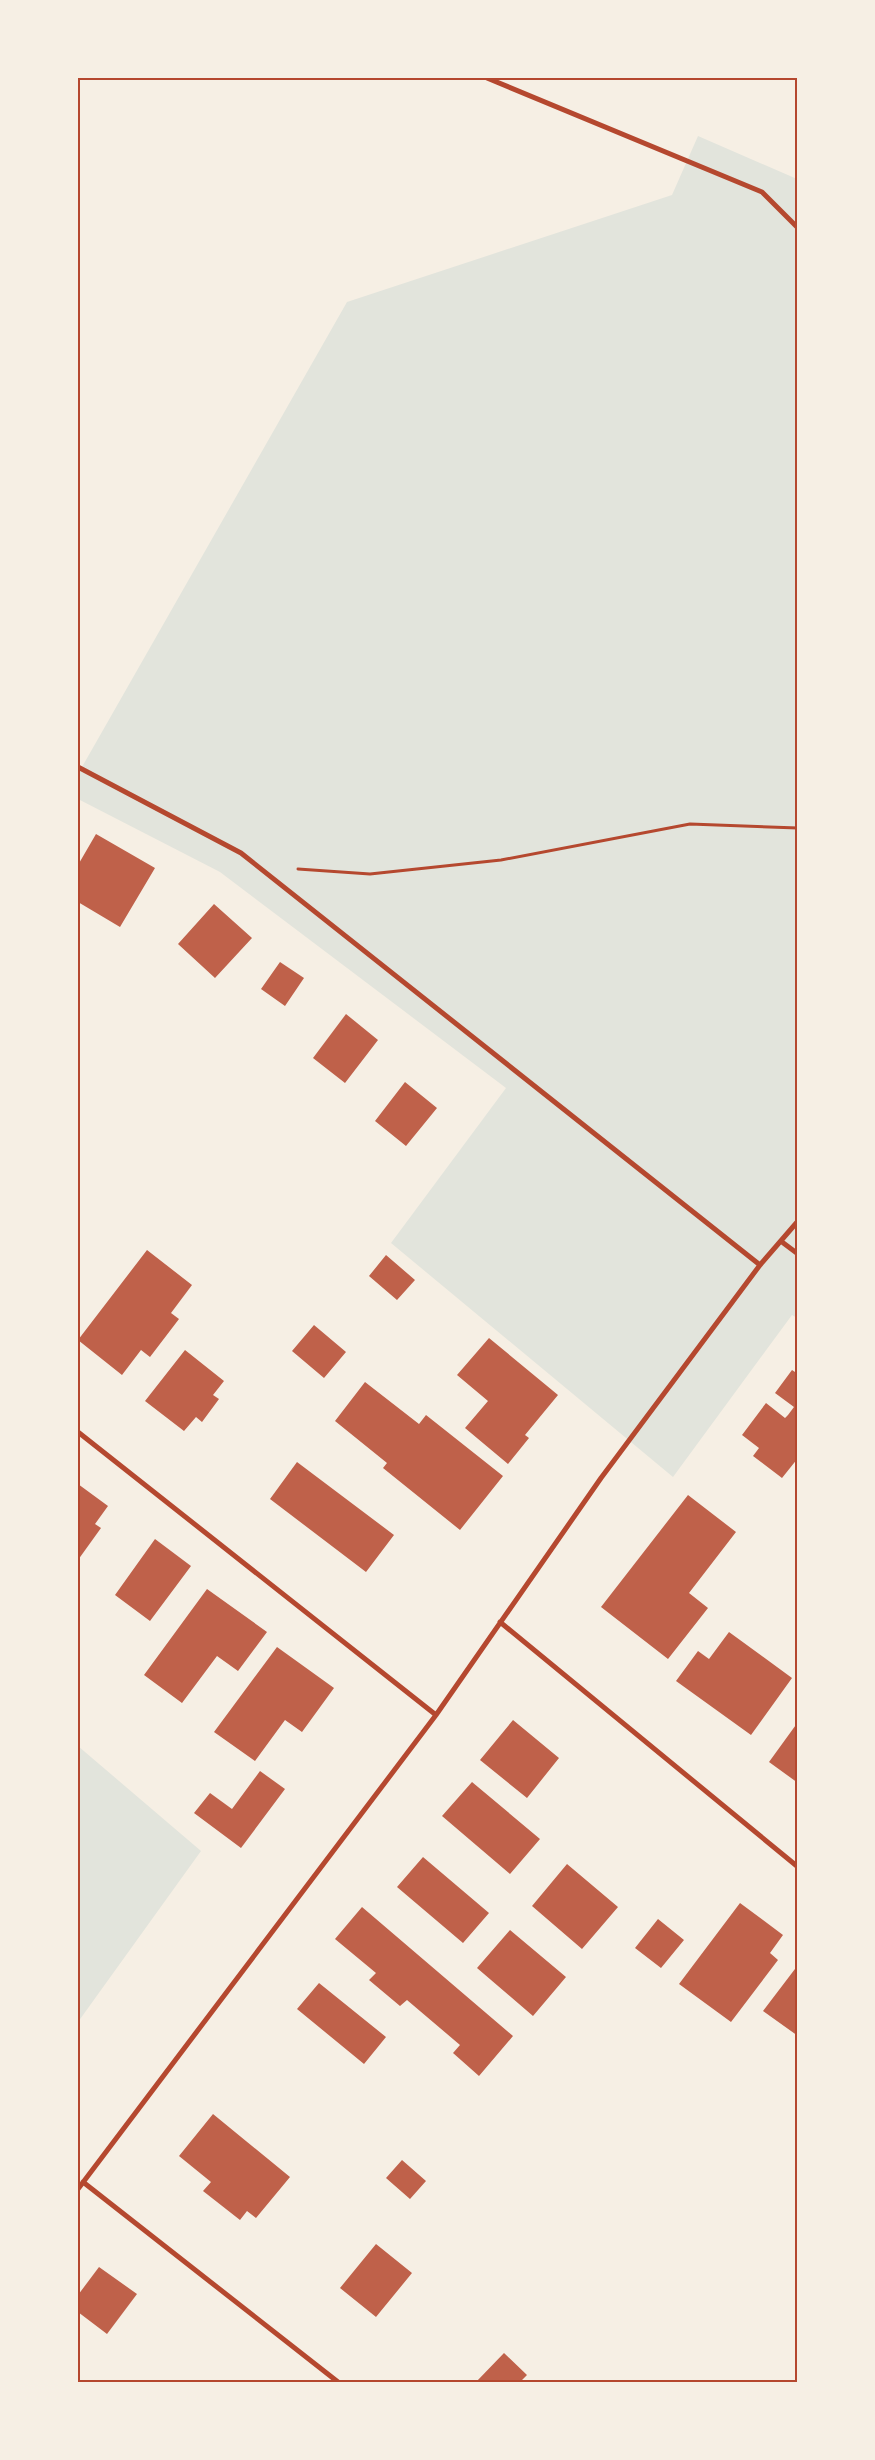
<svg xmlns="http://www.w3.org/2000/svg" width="875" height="2460" viewBox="0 0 875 2460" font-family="'DejaVu Sans',sans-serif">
<rect width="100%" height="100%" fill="#f6efe4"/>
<path fill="#e2e4dc" d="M698,136L797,179V1318L792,1315L673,1477L391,1243L506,1088L220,872L78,799V774L347,302L672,195Z
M78,1746L201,1851L78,2022Z"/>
<path fill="#bf614a" d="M96,834L155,868L120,927L78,902V865Z
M214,904L252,938L215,978L178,944Z
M280,962L304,978L285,1006L261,989Z
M346,1014L378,1040L345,1083L313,1058Z
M405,1082L437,1108L406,1146L375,1121Z
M147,1250L192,1285L171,1313L179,1319L150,1357L141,1350L122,1375L78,1340Z
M386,1255L415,1280L397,1300L369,1276Z
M314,1325L346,1352L324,1378L292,1351Z
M489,1338L558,1395L525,1435L529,1438L508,1464L465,1428L488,1401L457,1375Z
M185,1350L224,1381L213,1395L219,1399L202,1422L196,1417L184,1431L145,1401Z
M792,1370L798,1374V1458L782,1478L753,1456L759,1448L742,1435L766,1403L785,1418L788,1415L794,1407L775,1393Z
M365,1382L419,1424L426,1415L503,1476L460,1530L383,1468L387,1463L335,1421Z
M297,1462L394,1535L366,1572L270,1499Z
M78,1484L108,1506L95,1524L101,1528L78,1560Z
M688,1495L736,1532L689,1593L708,1608L668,1659L601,1607Z
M155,1539L191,1566L150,1621L115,1595Z
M207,1589L267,1632L238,1671L217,1656L182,1703L144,1675Z
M729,1632L792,1678L751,1735L676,1681L698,1651L709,1659Z
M277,1647L334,1688L302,1732L285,1720L255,1761L214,1732Z
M513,1720L559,1758L527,1798L480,1760Z
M798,1722V1783L769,1762Z
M260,1771L285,1789L241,1848L194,1813L210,1793L232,1809Z
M472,1782L540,1839L510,1874L442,1816Z
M423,1857L489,1913L463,1943L397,1887Z
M567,1864L618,1907L582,1949L532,1906Z
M740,1903L783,1935L770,1953L778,1960L731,2022L679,1984Z
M362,1907L513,2036L479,2076L453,2053L460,2045L407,2000L400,2006L369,1980L376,1973L335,1939Z
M658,1919L684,1940L661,1968L635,1948Z
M510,1930L566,1977L533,2016L477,1968Z
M798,1965V2036L763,2011Z
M319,1983L386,2037L364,2064L297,2009Z
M213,2114L290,2177L256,2218L247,2211L240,2220L203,2191L211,2182L179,2156Z
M402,2160L426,2181L410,2199L386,2178Z
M376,2244L412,2273L376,2317L340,2288Z
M99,2267L137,2294L107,2334L78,2312V2295Z
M504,2353L527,2375L520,2382H476Z"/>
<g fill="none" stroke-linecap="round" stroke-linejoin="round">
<path stroke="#b5482f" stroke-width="3" d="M298,869L370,874L501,860L690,824L798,828"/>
<path stroke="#b5482f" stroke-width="5" d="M487,78L762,192L798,228
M78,767L241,853L760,1265
M782,1242L798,1254
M78,1432L436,1715
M500,1622L798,1867
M83,2182L338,2382
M78,2189L436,1715L601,1478L760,1265L798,1221"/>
</g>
<rect width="875" height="2460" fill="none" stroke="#f6efe4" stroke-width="158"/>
<rect x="79" y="79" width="717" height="2302" fill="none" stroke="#b5482f" stroke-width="2"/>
</svg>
